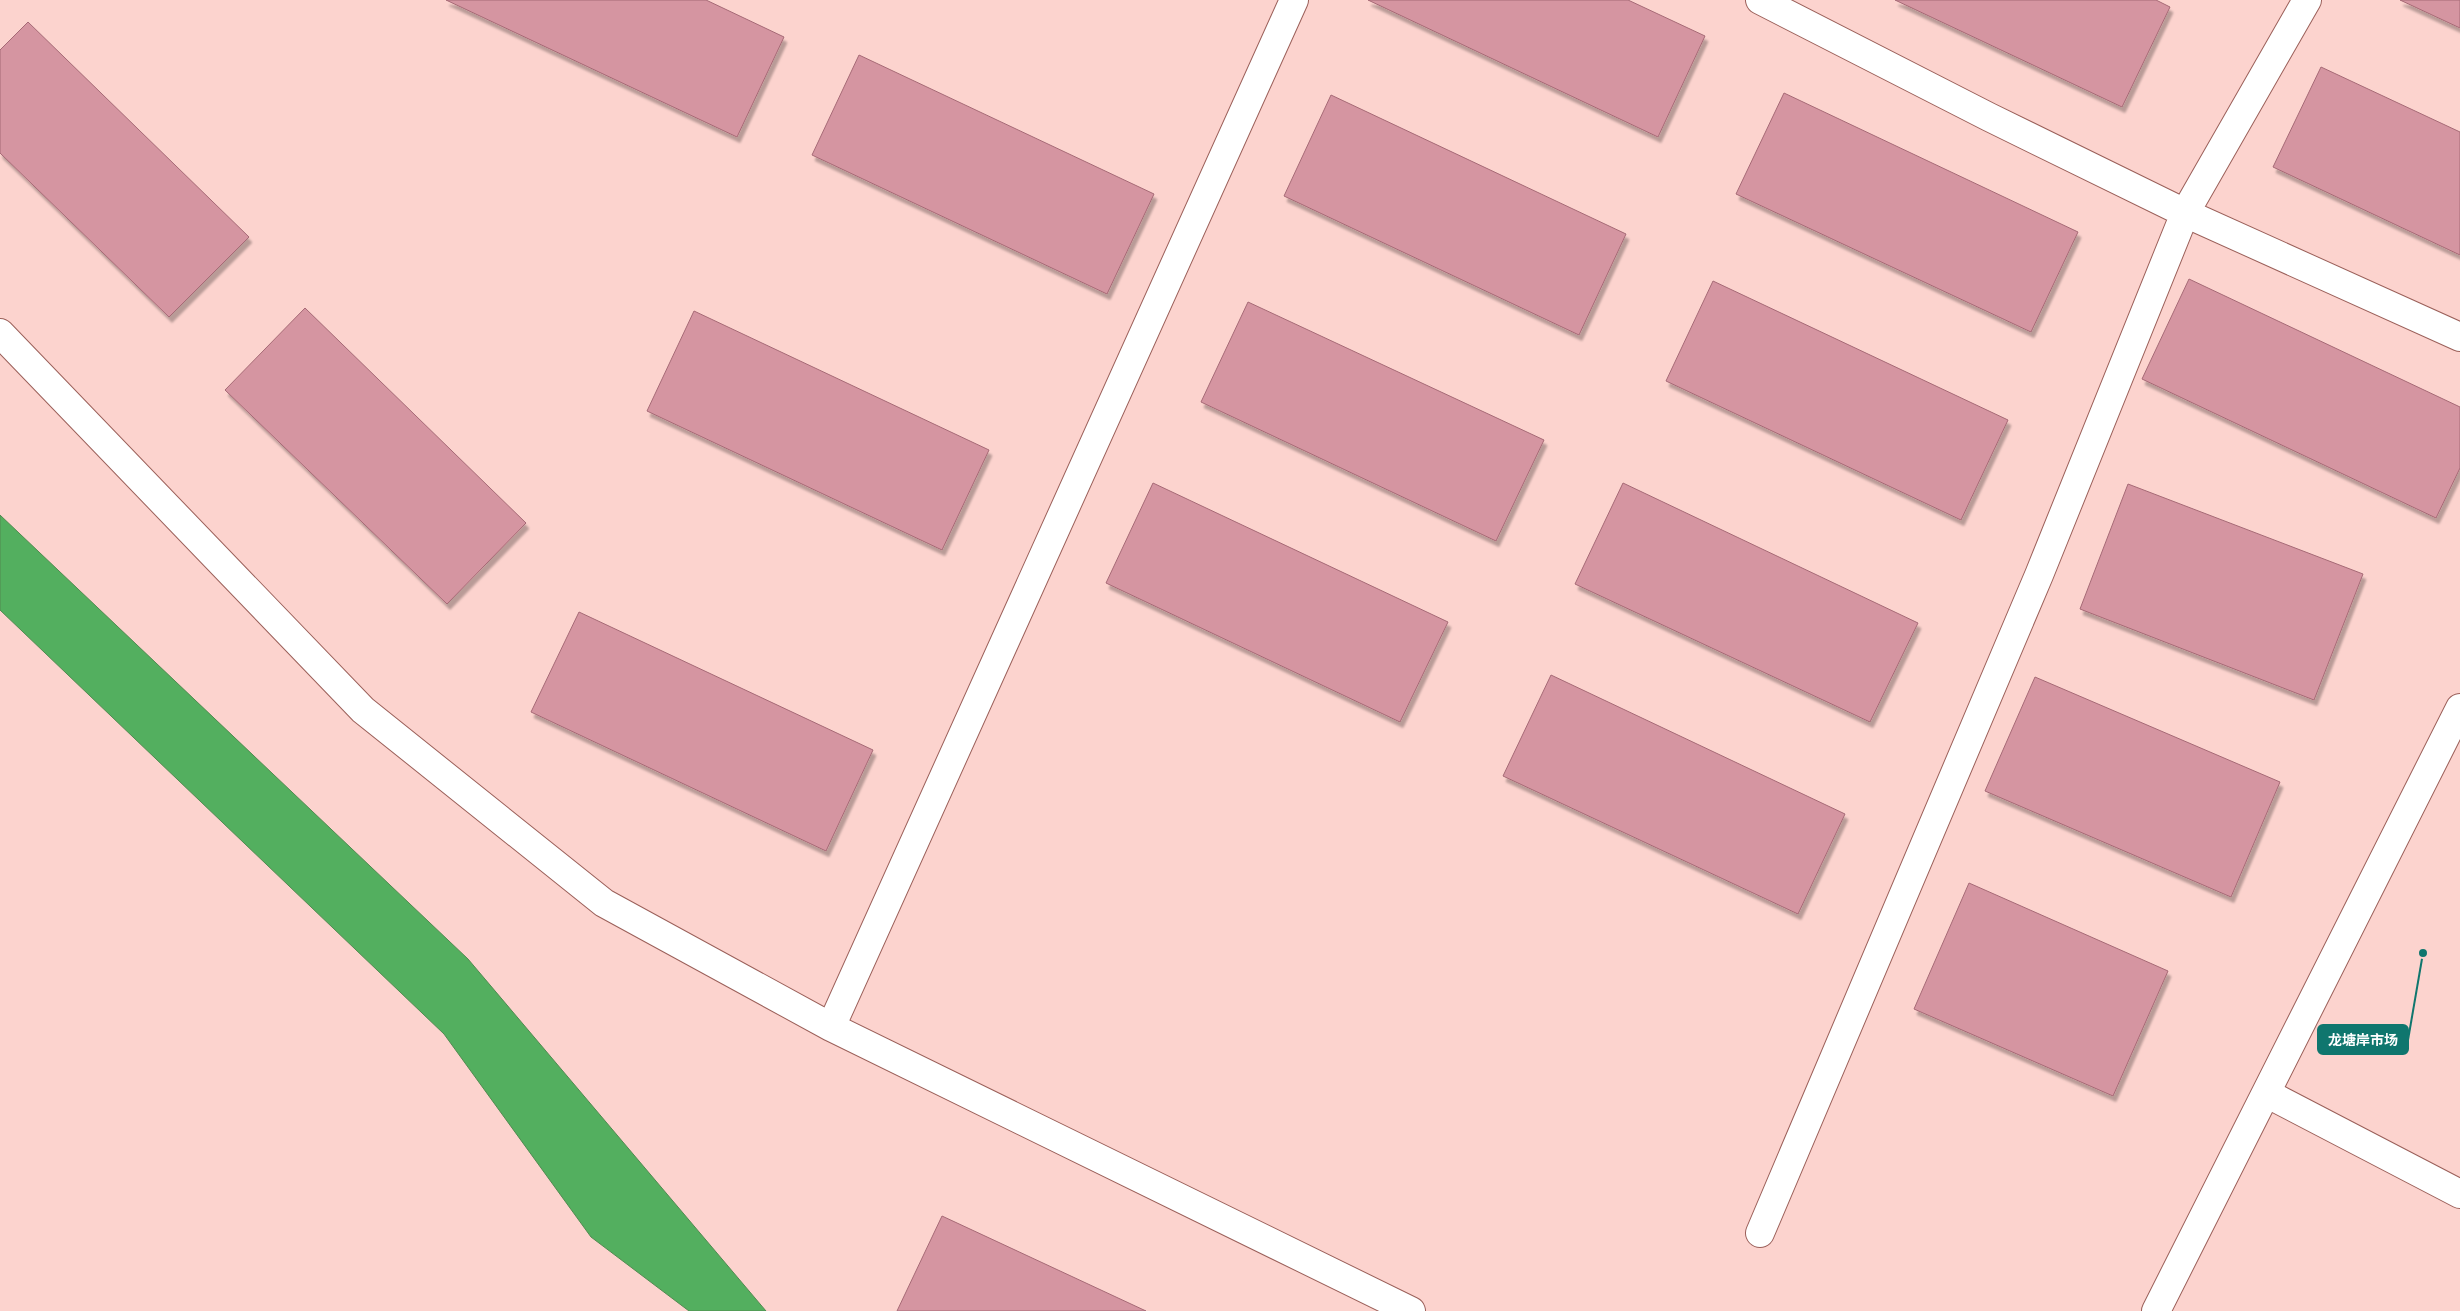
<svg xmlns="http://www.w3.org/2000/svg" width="2460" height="1311" viewBox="0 0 2460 1311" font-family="Helvetica,'Noto Sans SC',sans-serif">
<defs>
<filter id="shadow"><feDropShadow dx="3" dy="5.5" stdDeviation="1" flood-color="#0004"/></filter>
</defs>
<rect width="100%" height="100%" fill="#fcd3ce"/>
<path fill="#53af5f" stroke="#528a51" d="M0,515L468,959L766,1311H689L591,1237L444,1034L0,610Z"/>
<path fill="#d595a1" stroke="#a66a76" filter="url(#shadow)" d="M446,0H706L784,37L737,137Z
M1368,0H1628L1705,36L1658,137Z
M1895,0H2156L2170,7L2122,107Z
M2400,0H2460V28Z
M28,22L249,237L169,317L0,153V50Z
M859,55L1154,194L1107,294L812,155Z
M2321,67L2460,132V255L2273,167Z
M1784,93L2078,232L2031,332L1736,194Z
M1331,95L1626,234L1579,335L1284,196Z
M2189,279L2460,407V468L2436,518L2142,379Z
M1713,281L2008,420L1961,520L1666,381Z
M1248,302L1544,440L1496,541L1201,402Z
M305,308L526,523L447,604L225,390Z
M694,311L989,450L942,550L647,411Z
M1153,483L1448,622L1400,722L1106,583Z
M1623,483L1918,623L1870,722L1575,584Z
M2128,484L2363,574L2314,700L2080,609Z
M579,612L873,750L826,851L531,712Z
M1551,675L1845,814L1798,914L1503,776Z
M2035,677L2280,782L2231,897L1985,791Z
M1969,883L2168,971L2113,1096L1914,1009Z
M942,1216L1146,1311H897Z"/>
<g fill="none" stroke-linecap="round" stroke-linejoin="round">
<g stroke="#9b605a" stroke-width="30">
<path id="minor" d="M1760,0L1989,117L2185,213L2460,337
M0,333L363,710L604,903L831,1027L1411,1311
M831,1027L1294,0
M2266,1093L2460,1194
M1760,1233L2039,575L2185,213L2307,0
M2156,1311L2460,708"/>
</g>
<use href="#minor" stroke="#fff" stroke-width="28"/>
</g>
<path fill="none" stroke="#0f766e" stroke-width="2" d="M2423 953L2408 1040"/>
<circle fill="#0f766e" stroke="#fcd3ce" stroke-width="2" cx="2423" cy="953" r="5"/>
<rect fill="#0f766e" stroke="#0f766e" stroke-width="2" x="2318" y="1025" width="90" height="29" rx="5"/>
<g font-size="14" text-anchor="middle" font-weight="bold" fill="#fff">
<text x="2363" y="1045">龙塘岸市场</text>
</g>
</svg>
